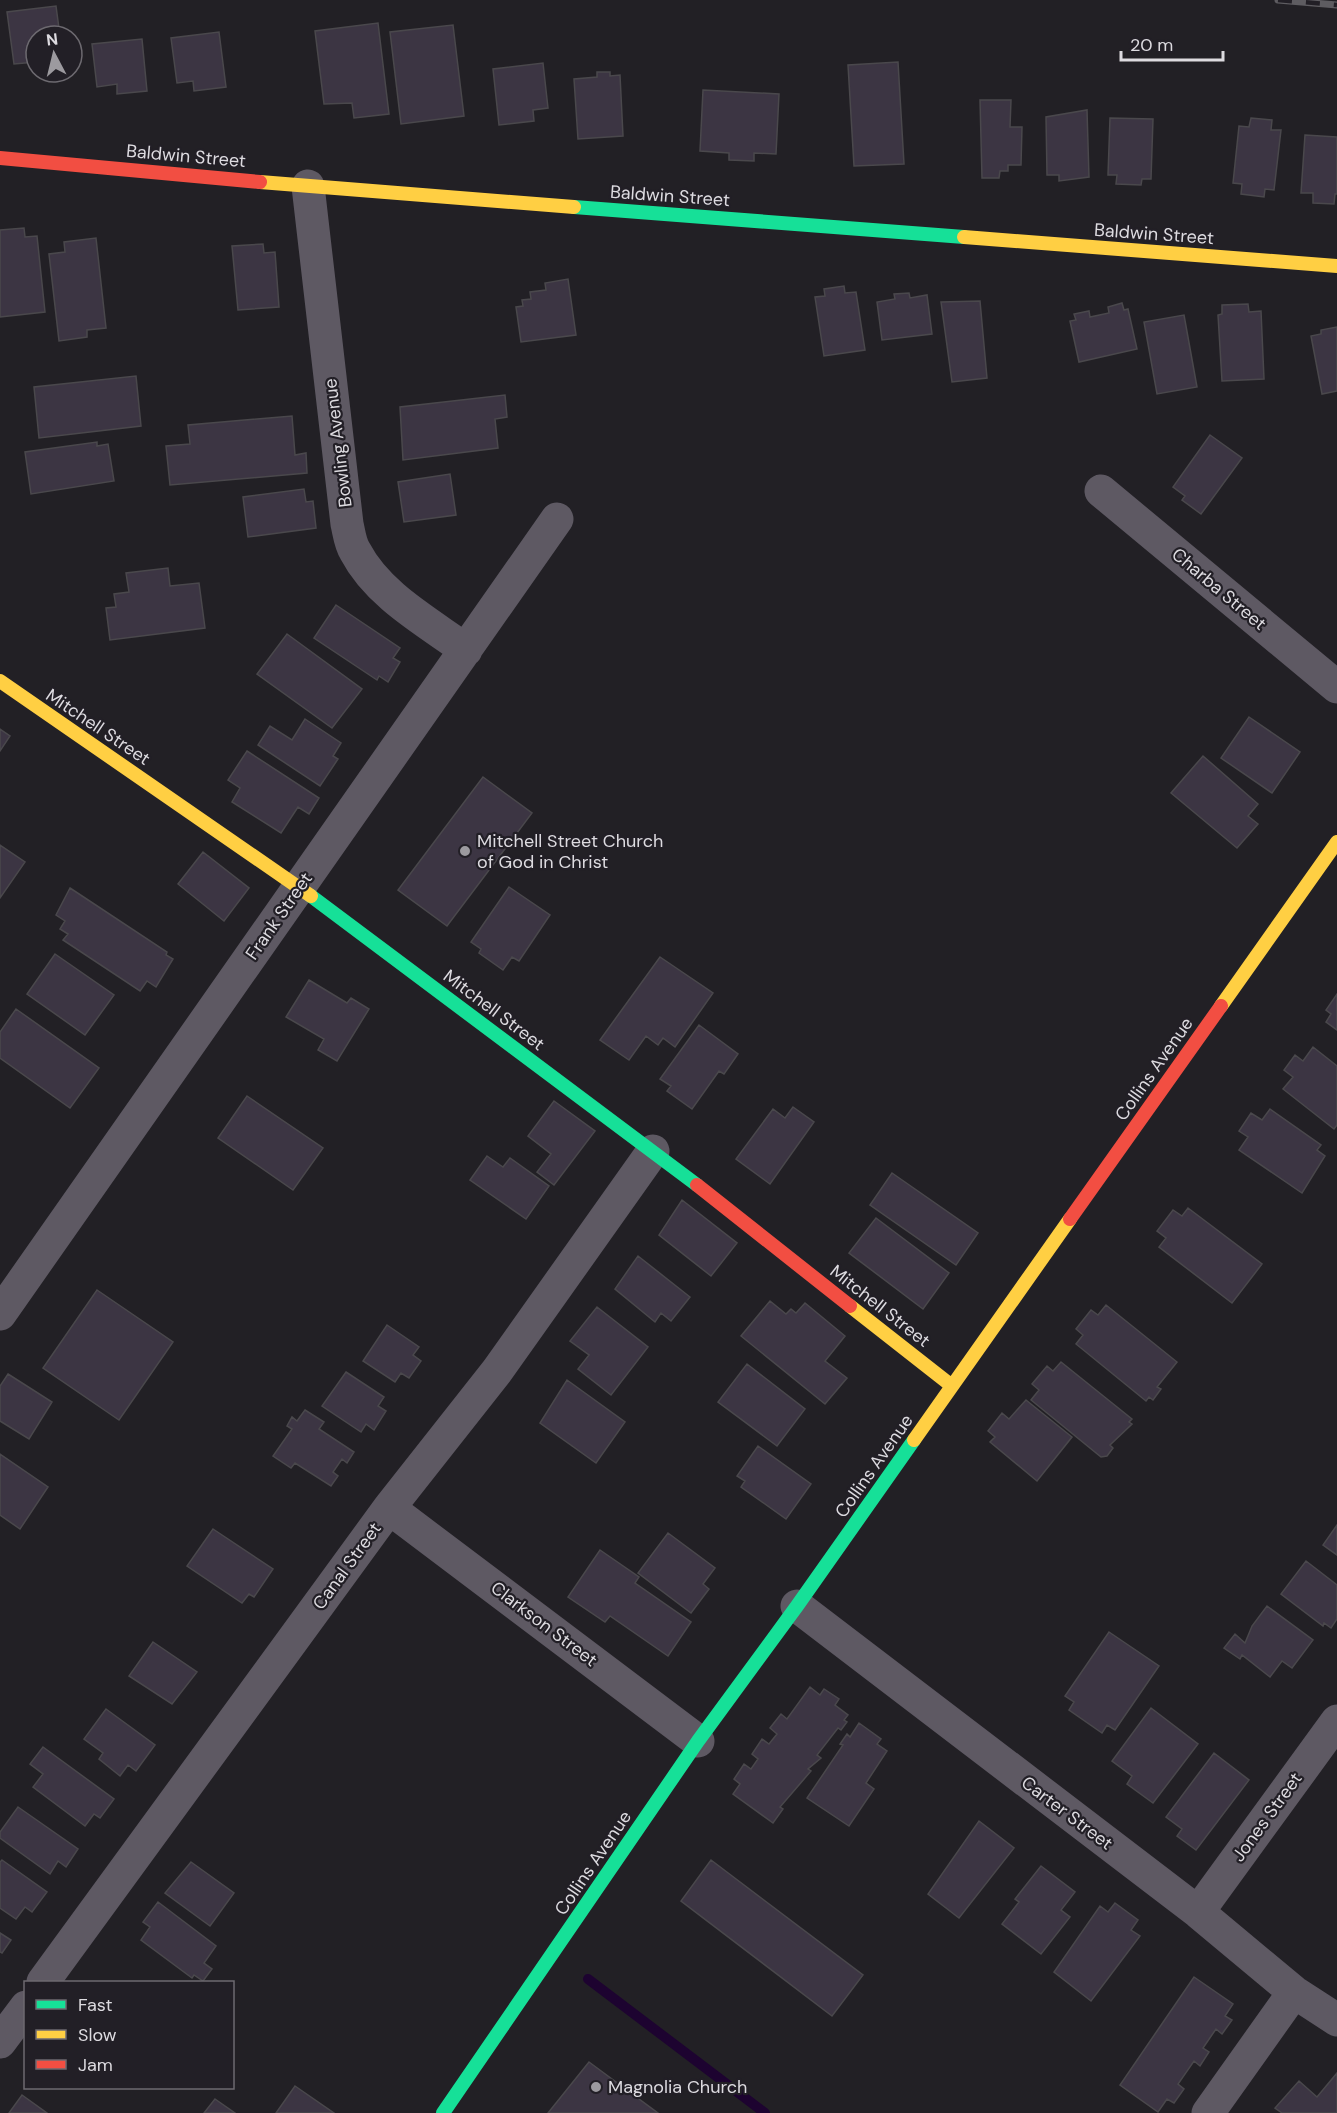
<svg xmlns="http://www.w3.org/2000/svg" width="1337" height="2113" viewBox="0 0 1337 2113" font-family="'DM Sans',sans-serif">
<rect width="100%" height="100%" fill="#222025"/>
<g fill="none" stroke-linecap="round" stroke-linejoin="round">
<path stroke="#1d0330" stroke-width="10" d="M588,1979L765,2113"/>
</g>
<path fill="#3c3543" stroke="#4a484c" stroke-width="1.5" d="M56,6L60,36H36V62L14,64L7,12Z
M378,23L389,114L354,118L352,103L324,104L315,31Z
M453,25L464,116L401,124L390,32Z
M219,32L226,87L194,91L193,81L177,83L171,38Z
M142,39L147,91L117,94V84L97,87L92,44Z
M898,62L904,164L854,166L848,65Z
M543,63L548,108L533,110L534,121L499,125L493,69Z
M597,72H610V76L620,75L623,136L578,139L574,79L597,77Z
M703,90L779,94L776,154L754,153V161L729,160V153L700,151Z
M980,100H1011L1010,127H1022L1021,165H1008V171H1000L999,178H982Z
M1087,110L1089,177L1059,181V175H1047L1046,117Z
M1110,118L1153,119L1151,179H1142L1141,185L1116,184L1117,175H1108Z
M1251,118L1272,120L1271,130H1281L1274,190L1265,189L1264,197L1241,194L1242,184L1233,183L1239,126L1249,127Z
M1305,135L1337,137V194H1335L1334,204L1313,203V193H1301Z
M24,228L25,237L37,236L45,312L0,317V230Z
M96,238L106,328L87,330V337L59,341L49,254L65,252L64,242Z
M263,244L264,253L275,252L279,307L238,310L232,246Z
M568,279L576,335L521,342L516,307L523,306L522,300L531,299L530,292L546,290L545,283Z
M844,286L845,293L856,292L865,350L824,356L815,297L825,296L824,289Z
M909,293L910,298L927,295L932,334L882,340L877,302L895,299L894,294Z
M980,301L987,378L952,382L941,302Z
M1122,303L1124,310L1128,309L1137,349L1079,362L1070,321L1076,320L1074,314L1089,311L1090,317L1109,313L1108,307Z
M1248,304L1249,312L1261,311L1264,379L1222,381L1218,315L1222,314V305Z
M1184,315L1197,387L1157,394L1144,322Z
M1337,327V391L1322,394L1311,336L1321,334V330Z
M136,376L141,426L39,438L34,387Z
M505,395L507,417L495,419L498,448L403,460L400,407Z
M292,416L295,455L306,453L307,473L170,485L166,446L190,444L188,425Z
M1210,435L1242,458L1201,514L1182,500L1185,496L1173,487Z
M97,442V446L108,444L114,481L31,494L25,452Z
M450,474L456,515L404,522L398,482Z
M304,489L306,502L313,501L316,528L248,537L243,497Z
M168,568L170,586L199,583L205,628L110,640L106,608L116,607L114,594L129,592L126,573Z
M336,605L400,648L393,658L400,662L388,682L379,676L377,680L314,638Z
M287,634L362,689L332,728L257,674Z
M1249,717L1300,752L1272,793L1221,758Z
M305,719L341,743L333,756L338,759L320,786L258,745L270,726L292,740Z
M0,729L10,736L0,751Z
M247,751L319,798L309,814L298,807L281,833L232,802L240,788L228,780Z
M1203,756L1258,804L1248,816L1258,824L1237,848L1171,793Z
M483,777L532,813L447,926L398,890Z
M0,845L25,862L0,898Z
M203,852L249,888L224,921L178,884Z
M509,887L550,915L519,961L512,957L503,970L479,953L481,949L471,942Z
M70,888L167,952L166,955L173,959L156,987L147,981L140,991L63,940L68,934L60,929L65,921L56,915Z
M55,954L114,995L85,1035L27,994Z
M660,957L713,993L675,1047L663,1038L658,1045L646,1036L629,1060L600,1040Z
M309,980L347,1003L351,998L369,1009L337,1061L318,1050L324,1039L286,1017Z
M1337,994V1030L1326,1022L1331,1014L1326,1010Z
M16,1009L99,1068L70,1108L0,1058V1032Z
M699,1025L738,1054L724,1074L719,1071L692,1109L667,1091L671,1086L660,1079Z
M1313,1047L1337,1066V1125L1334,1129L1283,1089L1293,1077L1284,1070L1295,1055L1303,1061Z
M247,1096L323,1148L293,1190L218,1138Z
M554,1101L595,1131L554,1185L537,1172L551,1154L528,1136Z
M793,1107L814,1122L770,1184L736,1159L773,1109L785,1118Z
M1270,1109L1321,1145L1317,1150L1325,1156L1302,1193L1239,1150L1248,1137L1239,1131L1251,1113L1262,1120Z
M487,1156L503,1167L510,1158L549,1186L526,1219L470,1180Z
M892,1173L978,1233L956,1265L870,1205Z
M682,1200L737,1243L711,1276L659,1235Z
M1188,1208L1262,1264L1232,1303L1159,1247L1166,1238L1157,1231L1173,1210L1182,1216Z
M876,1218L949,1273L923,1309L849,1253Z
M638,1256L690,1297L671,1321L661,1313L655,1322L615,1289Z
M97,1290L173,1342L119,1420L43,1368Z
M770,1301L786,1314L791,1309L796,1313L805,1303L845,1336L825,1361L847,1378L825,1404L741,1336Z
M1106,1305L1177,1362L1157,1387L1161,1389L1153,1400L1149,1397L1146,1401L1076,1344L1083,1335L1076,1329L1091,1310L1098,1315Z
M597,1307L648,1347L611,1395L578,1369L589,1355L570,1341Z
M387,1325L419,1347L413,1355L421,1361L409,1378L401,1373L395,1382L363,1361Z
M1061,1362L1132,1419L1129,1422L1132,1424L1110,1445L1113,1448L1107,1456L1101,1457L1031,1400L1039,1390L1032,1384L1047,1366L1053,1371Z
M747,1364L805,1409L777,1446L718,1402Z
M346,1372L384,1397L378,1406L386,1411L374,1430L366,1424L361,1432L322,1406Z
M8,1374L52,1402L29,1439L0,1421V1386Z
M567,1380L625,1422L596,1463L540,1423Z
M1026,1400L1072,1437L1037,1481L990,1442L995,1437L988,1431L1002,1413L1009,1419Z
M305,1410L324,1422L319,1429L354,1452L347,1463L342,1459L333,1472L338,1476L331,1486L295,1463L291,1468L273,1456L292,1429L287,1426L292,1417L297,1421Z
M758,1446L811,1484L786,1519L741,1487L745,1481L737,1476Z
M0,1454L48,1487L20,1529L0,1515Z
M1337,1525V1555L1323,1545Z
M213,1529L273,1569L254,1597L249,1594L242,1603L187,1566Z
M668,1533L715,1568L703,1584L709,1589L691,1613L638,1573Z
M600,1550L639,1577L635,1583L691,1622L668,1656L610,1616L605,1622L568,1597Z
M1306,1561L1337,1585V1619L1331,1628L1324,1623L1323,1626L1281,1594Z
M1267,1606L1313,1640L1292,1668L1282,1661L1270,1677L1242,1655L1240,1659L1224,1648L1235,1634L1245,1643L1252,1626Z
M1109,1632L1159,1666L1115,1730L1107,1725L1102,1733L1069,1710L1074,1702L1065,1696Z
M153,1642L197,1672L172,1704L129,1676Z
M810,1687L820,1695L824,1689L839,1699L835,1705L848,1715L844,1720L847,1722L841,1730L838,1728L817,1755L821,1758L808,1769L811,1771L780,1807L783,1809L773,1823L733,1794L740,1784L734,1779L744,1764L751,1769L758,1759L752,1754L762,1739L769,1744L777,1734L770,1728L781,1714L787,1719Z
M1151,1708L1198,1744L1153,1803L1127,1784L1132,1776L1112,1761Z
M106,1709L155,1745L136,1771L128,1765L120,1776L99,1759L103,1753L84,1739Z
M859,1723L881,1739L877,1744L887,1751L866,1783L874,1789L849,1826L807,1798L843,1745L840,1744L847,1734L850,1737Z
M43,1747L114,1799L100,1818L94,1814L85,1826L33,1787L43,1774L30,1764Z
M1214,1753L1249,1780L1196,1850L1177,1836L1182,1829L1166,1817Z
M18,1807L78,1849L66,1867L58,1861L50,1874L0,1838V1832Z
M979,1821L1014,1848L959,1918L928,1894Z
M2,1860L47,1892L32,1912L25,1907L16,1919L0,1908V1862Z
M711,1860L863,1975L832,2016L681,1901Z
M191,1862L234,1893L210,1926L165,1893Z
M1041,1866L1075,1892L1061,1910L1070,1917L1041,1954L1002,1924L1019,1902L1015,1899Z
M158,1902L216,1946L204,1963L212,1969L203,1981L194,1975L192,1978L141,1940L150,1927L143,1922Z
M1115,1903L1138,1920L1131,1930L1140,1936L1091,2001L1054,1972L1100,1906L1108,1912Z
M0,1933L11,1940L2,1953L0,1952Z
M1194,1977L1233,2004L1225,2016L1232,2020L1222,2034L1216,2029L1203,2048L1209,2052L1200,2066L1194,2061L1178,2084L1184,2089L1174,2103L1167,2099L1158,2112L1120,2085Z
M589,2062L658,2113H548Z
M1337,2073V2113H1282L1275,2108L1299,2081L1317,2097Z
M295,2086L334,2113H276Z
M22,2095L47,2113H9Z
M215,2099L235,2113H204Z"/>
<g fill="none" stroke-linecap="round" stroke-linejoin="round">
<path stroke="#5e5963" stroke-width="33" d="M308,186L347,524C349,532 350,543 355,551C378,595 426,621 466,650
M1101,491L1337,687
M0,1314L557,519
M389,1508L698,1741
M797,1606L1198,1912L1294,1992L1337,2020
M1198,1912L1337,1721
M43,1982L389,1508L497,1371L653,1151
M0,2042L26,2007
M1208,2113L1294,1992"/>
<path stroke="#16e098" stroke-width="14" d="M574,207L964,237
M311,896L697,1185
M443,2113L698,1741L797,1606L914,1440"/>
<path stroke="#ffcf43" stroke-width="14" d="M260,182L574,207
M964,237L1337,266
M0,681L311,896
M1221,1006L1337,842
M850,1306L952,1386
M914,1440L1070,1219"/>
<path stroke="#f24e42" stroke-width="14" d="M0,158L260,182
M697,1185L850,1306
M1070,1219L1221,1006"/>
<g stroke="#5e5c61" stroke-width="7">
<path id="rail" d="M1278,0L1337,5"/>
</g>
<use href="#rail" stroke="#221f26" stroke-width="4.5" stroke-dasharray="14" stroke-linecap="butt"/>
</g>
<g fill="#9c9a9f" stroke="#221f26" stroke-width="2">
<circle cx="465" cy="851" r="6"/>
<circle cx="596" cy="2087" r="6"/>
</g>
<g text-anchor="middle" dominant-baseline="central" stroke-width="4.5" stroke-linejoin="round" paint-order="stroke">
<g font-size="18" fill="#dddbe0" stroke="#221f26">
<text transform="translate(186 156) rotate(5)">Baldwin Street</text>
<text transform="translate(670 196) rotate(4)">Baldwin Street</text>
<text transform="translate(1154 234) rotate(4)">Baldwin Street</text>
<text transform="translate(338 443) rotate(-97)">Bowling Avenue</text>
<text transform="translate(1219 589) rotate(40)">Charba Street</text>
<text transform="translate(98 727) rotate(34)">Mitchell Street</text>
<text transform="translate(279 916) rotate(-55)">Frank Street</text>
<text transform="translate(494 1010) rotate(37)">Mitchell Street</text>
<text transform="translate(1154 1069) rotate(-55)">Collins Avenue</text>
<text transform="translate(880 1306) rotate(38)">Mitchell Street</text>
<text transform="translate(874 1466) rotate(-55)">Collins Avenue</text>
<text transform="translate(347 1566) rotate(-54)">Canal Street</text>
<text transform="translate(544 1624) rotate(37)">Clarkson Street</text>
<text transform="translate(1067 1813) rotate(37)">Carter Street</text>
<text transform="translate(1267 1817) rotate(-54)">Jones Street</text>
<text transform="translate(593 1863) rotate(-56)">Collins Avenue</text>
</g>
<g font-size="18" fill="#dddbe0" stroke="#221f26" text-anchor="start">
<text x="477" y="841">Mitchell Street Church<tspan x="477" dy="21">of God in Christ</tspan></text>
<text x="608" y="2087">Magnolia Church</text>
</g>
</g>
<rect x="24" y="1981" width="210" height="108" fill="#221f26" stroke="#6d6a70" stroke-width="1.5"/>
<rect x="36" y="2000" width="30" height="9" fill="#16e098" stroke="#6d6a70" stroke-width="1.5"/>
<text x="78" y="2011" font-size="18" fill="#dddbe0">Fast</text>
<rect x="36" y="2030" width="30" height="9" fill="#ffcf43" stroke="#6d6a70" stroke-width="1.5"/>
<text x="78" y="2041" font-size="18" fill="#dddbe0">Slow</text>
<rect x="36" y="2060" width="30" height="9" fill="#f24e42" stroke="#6d6a70" stroke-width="1.5"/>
<text x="78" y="2071" font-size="18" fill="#dddbe0">Jam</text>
<g transform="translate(54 54) rotate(353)"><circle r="28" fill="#221f26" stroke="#6d6a70" stroke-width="1.5"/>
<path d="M0-4.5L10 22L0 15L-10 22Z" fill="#9c9a9f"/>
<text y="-9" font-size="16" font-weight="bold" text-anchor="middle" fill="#dddbe0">N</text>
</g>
<path d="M1121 51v9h102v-9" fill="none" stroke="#dddbe0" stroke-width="3"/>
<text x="1130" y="51" font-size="18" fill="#dddbe0" stroke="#221f26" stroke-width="4.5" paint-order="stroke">20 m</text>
</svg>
